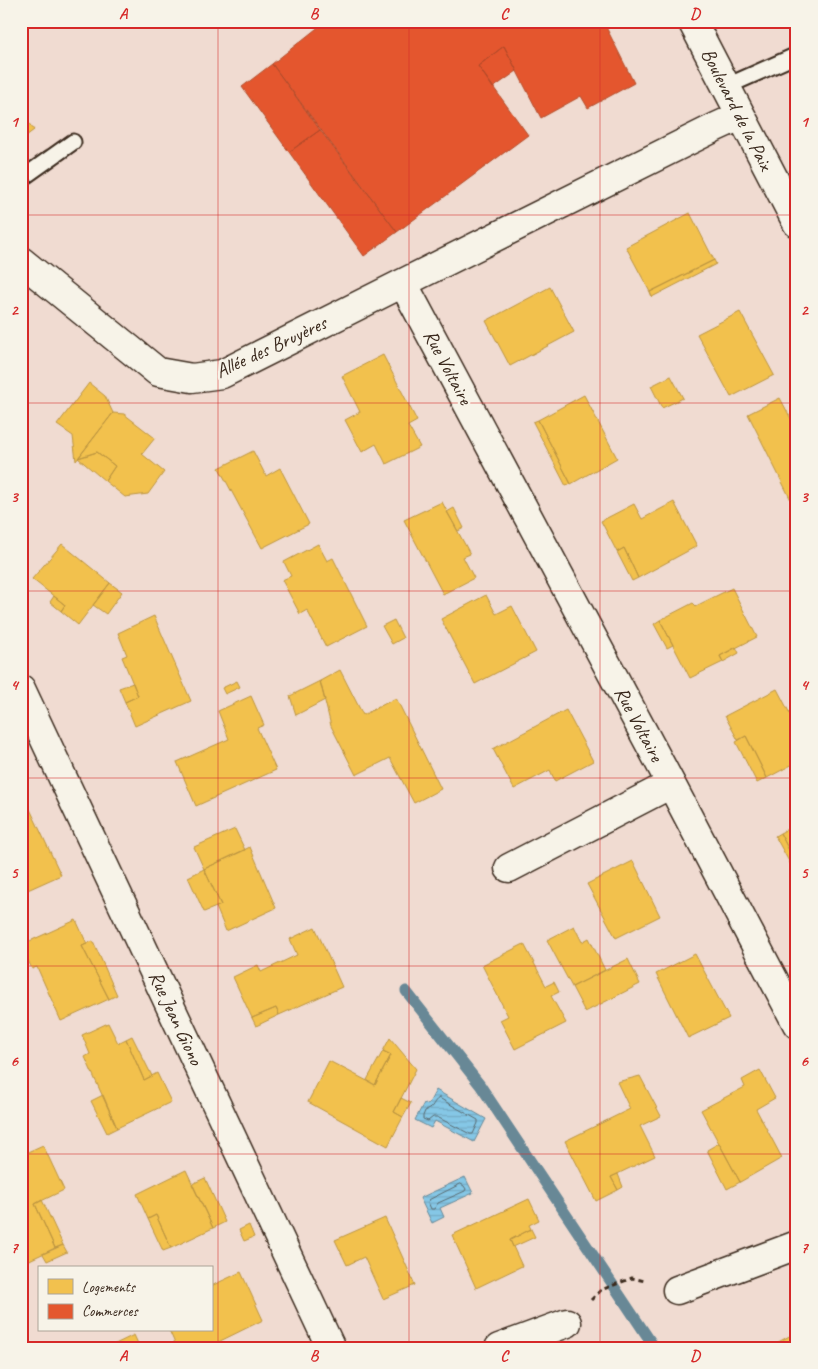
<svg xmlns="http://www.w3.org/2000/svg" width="818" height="1369" viewBox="0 0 818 1369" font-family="Caveat,sans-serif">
<defs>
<pattern id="water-rules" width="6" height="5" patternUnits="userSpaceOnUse" patternTransform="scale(1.25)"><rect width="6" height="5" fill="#85c7e6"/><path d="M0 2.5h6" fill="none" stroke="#74abc5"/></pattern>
</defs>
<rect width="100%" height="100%" fill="#f0dbd1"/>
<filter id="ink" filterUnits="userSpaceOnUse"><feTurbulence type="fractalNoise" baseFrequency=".02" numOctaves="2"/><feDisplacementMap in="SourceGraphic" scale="10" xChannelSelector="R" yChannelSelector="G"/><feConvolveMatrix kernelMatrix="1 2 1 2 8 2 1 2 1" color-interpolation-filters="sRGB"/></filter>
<g filter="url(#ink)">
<path fill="url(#water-rules)" stroke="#678896" d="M436,1090L486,1119L474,1142L435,1121L431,1128L415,1120L424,1103L428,1105Z
M465,1177L473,1193L440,1208L444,1217L432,1223L420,1198Z"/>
<path fill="#f2c14e" stroke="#bb9440" d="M21,50L28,59L21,64Z
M21,113L34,130L26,136L21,131Z
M690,213L714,260L650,292L626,247Z
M714,260L716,264L652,297L650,292Z
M550,287L574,332L510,366L486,321Z
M740,312L774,375L731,397L697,334Z
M383,355L417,421L408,426L420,447L386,464L376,444L362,452L345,420L360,412L342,376Z
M671,376L683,398L662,408L651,386Z
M89,383L105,396L113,413L76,461L73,436L57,425Z
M584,395L617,458L571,484L538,420Z
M780,398L797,430V498L791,500L748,414Z
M113,413L124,414L155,438L142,454L164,472L148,494L125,497L105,481L115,466L97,452L78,458Z
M538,420L571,484L566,486L533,422Z
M253,451L266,476L280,468L309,524L262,548L219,468Z
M97,452L115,466L105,481L78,458Z
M442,502L470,554L463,557L474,578L443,594L404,520Z
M674,502L697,546L638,578L624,548L617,552L601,521L634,504L642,519Z
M454,508L464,528L458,531L447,512Z
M62,544L110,583L78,625L61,611L65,605L32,579Z
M318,544L327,561L333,558L367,626L326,647L307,610L300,614L282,580L291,576L284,562Z
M624,548L638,578L632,581L617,552Z
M110,583L122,592L106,614L93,605Z
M732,588L757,637L720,656L723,662L690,678L660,620L693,603L696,606Z
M486,595L496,614L512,606L536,652L475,684L441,619Z
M54,596L65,605L61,611L50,602Z
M154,616L191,701L135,726L125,702L138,696L122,657L127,655L118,633Z
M394,620L403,638L392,644L382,626Z
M660,620L673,645L667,648L654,624Z
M736,647L739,653L723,662L720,656Z
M340,670L363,715L396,698L441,789L414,803L390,758L356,775L331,726L320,681Z
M237,681L240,687L225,694L222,688Z
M320,681L325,700L296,715L290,696Z
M133,683L138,696L125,702L119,688Z
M777,689L797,727V762L767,778L746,736L738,740L725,716Z
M251,696L264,725L257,728L276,770L196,806L177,762L229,739L218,711Z
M566,710L593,761L555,781L550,770L514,789L493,749Z
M746,736L767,778L757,783L736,742Z
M21,790L61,875L21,893Z
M797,824V865L780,833Z
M235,829L245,850L204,869L194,847Z
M780,833L797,865V876L775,836Z
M250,847L276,908L226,931L216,907L221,905L204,869Z
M633,861L660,916L616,938L587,884Z
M204,869L221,905L204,912L188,877Z
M76,920L87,944L82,946L109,999L61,1021L37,967L32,969L21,945Z
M574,926L582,942L589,938L605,970L572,987L547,940Z
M315,927L342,987L279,1015L276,1008L252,1018L233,977L258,965L261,972L297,955L290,939Z
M93,941L117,995L109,999L82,946Z
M524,944L546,986L554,982L559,992L551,996L566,1023L515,1049L500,1020L508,1016L482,965Z
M695,954L729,1018L688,1038L656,974Z
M628,959L640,984L585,1012L572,987Z
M276,1008L279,1015L256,1026L252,1018Z
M108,1023L118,1043L126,1039L144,1080L157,1073L171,1102L117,1128L85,1057L90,1054L82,1035Z
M132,1036L152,1076L144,1080L126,1039Z
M390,1038L416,1069L394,1112L403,1117L388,1146L308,1102L329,1061L375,1085L391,1055L383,1051Z
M383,1051L391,1055L375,1085L367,1080Z
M760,1070L775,1098L756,1109L782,1158L740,1182L701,1110L745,1087L742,1080Z
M640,1076L661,1116L640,1126L655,1156L611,1177L618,1190L596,1201L565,1141L630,1109L617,1082Z
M103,1095L117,1128L107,1133L91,1101Z
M401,1098L411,1103L403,1117L394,1112Z
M719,1143L740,1182L727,1189L707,1150Z
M43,1145L64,1190L35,1204L55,1248L21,1264V1155Z
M186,1170L213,1228L171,1248L156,1215L148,1219L137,1194Z
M618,1174L623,1187L618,1190L611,1177Z
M205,1178L225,1222L213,1228L192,1184Z
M529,1199L539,1220L529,1225L531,1229L510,1240L522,1266L476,1288L452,1235Z
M42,1200L63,1245L55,1248L35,1204Z
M156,1215L171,1248L163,1251L148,1219Z
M385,1218L415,1285L383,1299L364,1257L347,1265L335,1240Z
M249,1225L254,1237L244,1241L239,1230Z
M531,1229L535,1237L513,1247L510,1240Z
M63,1245L67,1252L47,1261L43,1254Z
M241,1272L263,1320L206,1348H203L201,1343L192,1348H177L169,1330H211V1286Z
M797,1332V1348H767Z
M134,1335L140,1348H107Z"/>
<path fill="#e4572e" stroke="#b14a29" d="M326,21H603L634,83L588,108L581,96L541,118L504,46L478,66L528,135L397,232L272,64Z
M504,46L517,71L493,88L478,66Z
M272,64L320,130L289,152L242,87Z
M320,130L397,232L364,256L289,152Z"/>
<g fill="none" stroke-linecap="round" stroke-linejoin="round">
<path stroke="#59696e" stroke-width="1" d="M439,1098L478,1120V1123L473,1134H470L437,1117H433L428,1121L423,1119V1116L425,1111C435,1107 432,1102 439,1098Z
M461,1184L464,1186L466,1189L465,1191L438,1203L434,1209H431L428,1202L429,1200Z"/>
<path stroke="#678896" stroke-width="11" d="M406,991L480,1085L655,1348"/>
<g stroke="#3b2a1e" stroke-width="19">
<path id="service" d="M725,87L797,55
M21,179L73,142"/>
</g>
<g stroke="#3b2a1e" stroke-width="31">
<path id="minor" d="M740,116L716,127L403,283L671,784L797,1024
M21,261L158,372L192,378L222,374L403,283
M21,689L331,1348
M509,868L671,784
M677,1290L797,1245
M499,1348L567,1323"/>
</g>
<g stroke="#3b2a1e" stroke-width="31">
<path id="secondary" d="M692,21L797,223"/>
</g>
<path stroke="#3b2a1e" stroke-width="3" stroke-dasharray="5 4" stroke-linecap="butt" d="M591,1300L601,1290L632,1278L645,1281"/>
<use href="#service" stroke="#f7f3e8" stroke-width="15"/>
<use href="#minor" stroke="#f7f3e8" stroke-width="28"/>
<use href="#secondary" stroke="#f7f3e8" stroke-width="28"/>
</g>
</g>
<path fill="none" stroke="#d62828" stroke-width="1" stroke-opacity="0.55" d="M218,21V1348M409,21V1348M600,21V1348M21,215H797M21,403H797M21,591H797M21,778H797M21,966H797M21,1154H797"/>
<g text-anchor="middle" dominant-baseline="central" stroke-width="5" stroke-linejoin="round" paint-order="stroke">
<g font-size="20" fill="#3b2a1e" stroke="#f7f3e8">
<text transform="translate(737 109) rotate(63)">Boulevard de la Paix</text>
<text transform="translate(271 347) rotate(-25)">Allée des Bruyères</text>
<text transform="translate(448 367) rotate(62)">Rue Voltaire</text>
<text transform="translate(639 724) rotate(62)">Rue Voltaire</text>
<text transform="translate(176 1018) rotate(65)">Rue Jean Giono</text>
</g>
</g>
<rect width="818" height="1369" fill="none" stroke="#f7f3e8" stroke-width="55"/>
<rect x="38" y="1266" width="175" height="65" fill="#f7f3e8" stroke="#aca397"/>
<rect x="48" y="1279" width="25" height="15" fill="#f2c14e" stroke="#aca397"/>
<text x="82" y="1292" font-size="15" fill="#3b2a1e">Logements</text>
<rect x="48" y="1304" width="25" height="15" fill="#e4572e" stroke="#aca397"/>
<text x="82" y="1316" font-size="15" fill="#3b2a1e">Commerces</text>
<rect x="28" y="28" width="762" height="1314" fill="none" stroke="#d62828" stroke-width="2"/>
<g font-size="16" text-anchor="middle" font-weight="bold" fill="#d62828">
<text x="123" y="19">A</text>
<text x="314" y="19">B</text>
<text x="504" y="19">C</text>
<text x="695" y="19">D</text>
<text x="14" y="127">1</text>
<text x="804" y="127">1</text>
<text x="14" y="315">2</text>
<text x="804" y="315">2</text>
<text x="14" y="502">3</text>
<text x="804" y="502">3</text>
<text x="14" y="690">4</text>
<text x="804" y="690">4</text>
<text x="14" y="878">5</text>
<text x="804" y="878">5</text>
<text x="14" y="1066">6</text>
<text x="804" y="1066">6</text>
<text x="14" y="1253">7</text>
<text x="804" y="1253">7</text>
<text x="123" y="1361">A</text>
<text x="314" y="1361">B</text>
<text x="504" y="1361">C</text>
<text x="695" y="1361">D</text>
</g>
</svg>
